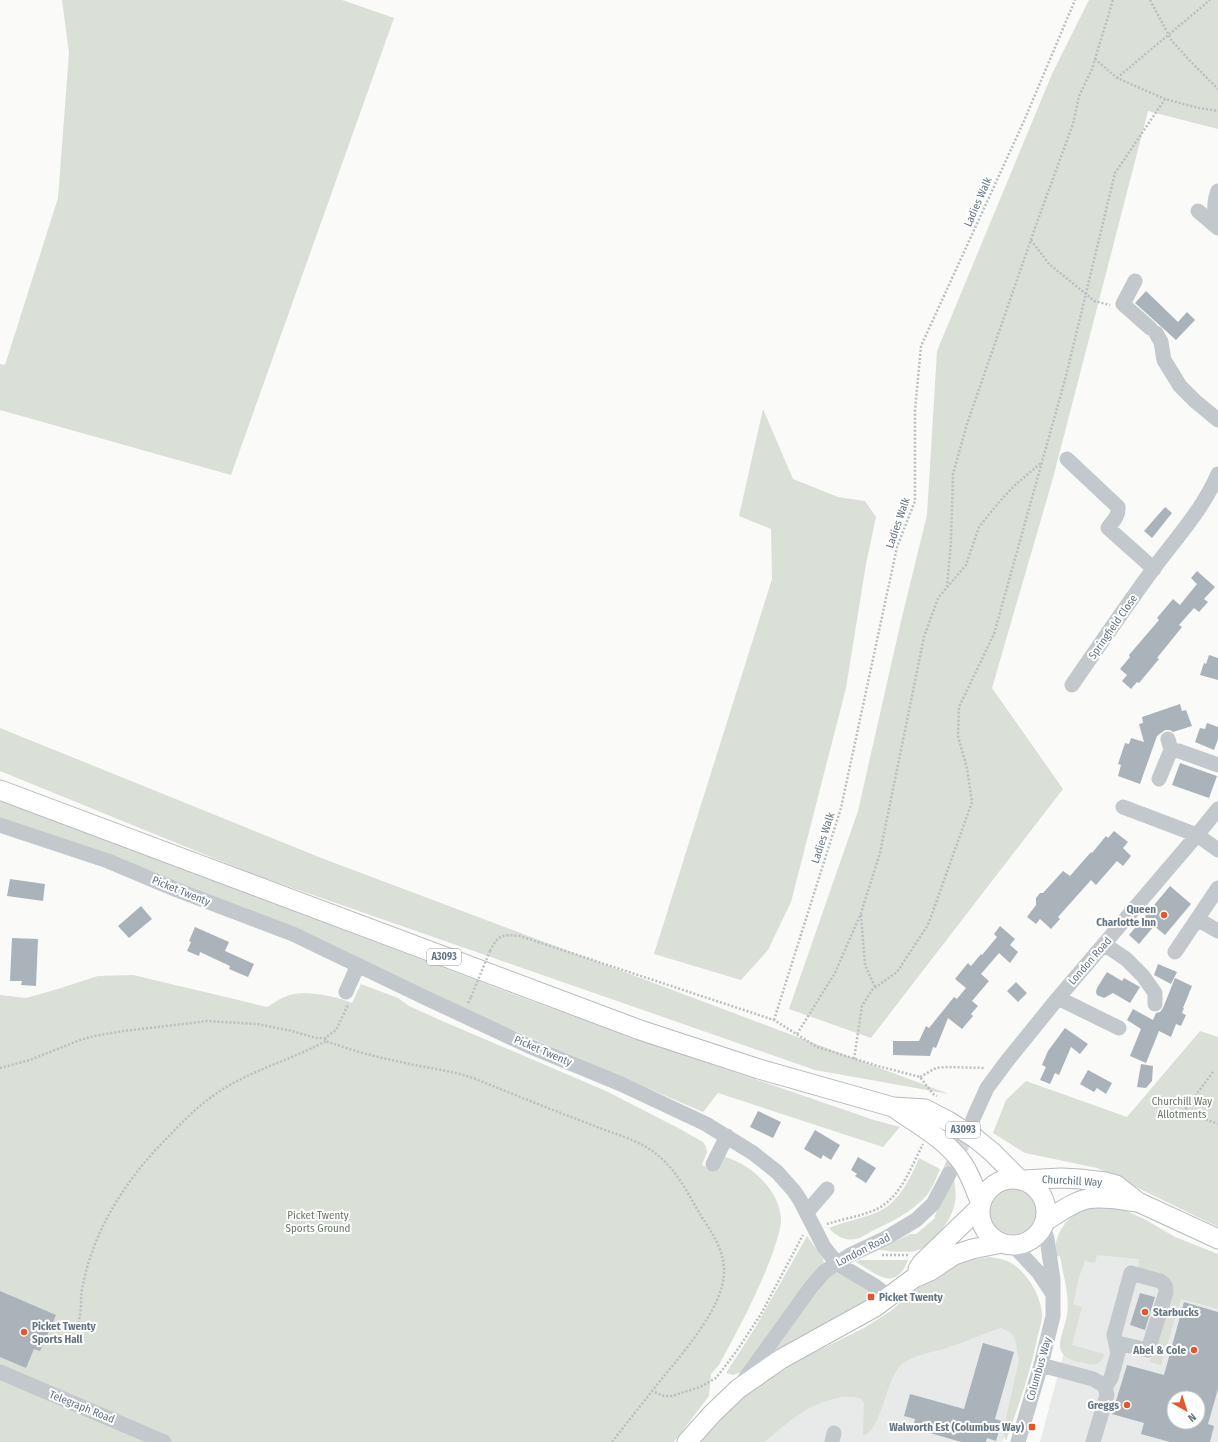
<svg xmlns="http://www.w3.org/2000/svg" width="1218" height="1442" viewBox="0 0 1218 1442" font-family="'Fira Sans Condensed',sans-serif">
<rect width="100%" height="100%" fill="#fafaf8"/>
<path fill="#e8e9e9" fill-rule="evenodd" d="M1096,1235L1218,1298V1442H1040L1074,1315L1070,1258ZM1174,1398H1198V1422H1174Z
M994,1308L1028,1330L1016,1391L1003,1442H747Z"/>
<path fill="#dadfd7" d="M62,0H342L394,18L231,475L0,410V364L5,365L58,198L69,53Z
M1089,0H1218V129L1148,111L1053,478L992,688L1063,789L871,1038L789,1009L858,811L901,621L927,515L937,351L1052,74Z
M763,409L793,479L838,497L865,501L876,517L866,564L846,688L791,902L768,950L741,980L654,954L772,579L771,529L739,516Z
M0,728L324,859L949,1094L815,1070L250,873L0,771Z
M0,800L534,1002L626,1035L874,1120L900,1127L883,1147L718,1093L703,1112L413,987L0,821Z
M133,975L267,1007C274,1003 282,997 290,995C306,990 337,996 352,1003L361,984L398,998L409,1006L440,1020L606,1091L680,1129L703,1142L706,1147L707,1152L702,1165L714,1171L725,1157C751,1164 782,1192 781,1222C780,1232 776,1242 773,1252C759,1291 739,1328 719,1365L711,1374L709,1396L674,1442H0V995L26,998L58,989L98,976Z
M1200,1031L1218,1037V1227L1097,1168L1025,1153L993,1133L1006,1100L1026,1081L1127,1117Z
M919,1158L940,1169C936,1178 933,1188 926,1196C912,1212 891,1222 872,1231C867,1234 861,1238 856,1239C844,1241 836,1236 829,1228C843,1222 859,1219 873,1214C897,1206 910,1180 919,1158Z
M954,1175C954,1184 957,1194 955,1202C953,1219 932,1247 915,1251C904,1253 890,1251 878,1250L910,1234H916L934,1219L938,1207Z
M990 1212a23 23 0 1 1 46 0a23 23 0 1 1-46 0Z
M1093,1206L1120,1208L1146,1220L1175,1237L1218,1254V1309L1181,1299L1161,1365L1150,1362L1170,1293L1138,1270L1139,1259L1097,1255L1095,1263L1085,1261L1079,1277L1073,1304L1082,1307L1072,1345L1104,1354C1101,1362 1098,1366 1089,1364C1079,1362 1066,1361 1061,1351C1057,1343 1066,1324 1067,1315C1070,1294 1063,1276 1060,1256L1054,1257C1055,1230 1068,1214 1093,1206Z
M807,1236L823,1258L824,1265L744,1371L733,1375L726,1373L755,1328Z
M989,1257C993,1258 999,1258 1004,1260C1023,1265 1042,1295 1042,1315C1042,1322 1039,1331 1037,1339C1030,1374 1018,1407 1006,1441L1003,1433L1019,1359L1015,1338L1010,1332L1001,1328C983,1333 966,1342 949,1347C935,1352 910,1355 900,1366C885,1382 882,1427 865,1435L863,1434L864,1402L860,1398C853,1397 845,1396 838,1398C810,1403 786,1423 765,1442H698L707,1431L743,1397L797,1361L864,1328L889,1312L931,1278L949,1267L970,1260Z
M859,1260H908C895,1293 877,1274 856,1262Z
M834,1269L869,1291L871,1295L869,1300L777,1353L763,1358Z"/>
<path fill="#aab3b9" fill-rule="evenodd" d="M1146,291L1178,322L1187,312L1195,320L1176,340L1135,303Z
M1165,507L1172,513L1152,538L1144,531Z
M1197,571L1215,587L1204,599L1208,602L1199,612L1194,608L1179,625L1182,627L1157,658L1159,659L1139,683L1137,682L1131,689L1122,681L1127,675L1120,669L1130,657L1129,655L1159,620L1157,618L1173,599L1180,605L1197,584L1191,578Z
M1209,655L1218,658V680L1200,675L1204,663L1206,664Z
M1180,704L1182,711L1186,710L1192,726L1173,732L1170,730H1165L1157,736L1140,784L1118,776L1121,765L1118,764L1125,743L1129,744L1131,738L1144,742L1139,724L1143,723L1142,717Z
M1207,723L1218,727V739L1214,750L1195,742L1200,728L1205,729Z
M1180,763L1217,776L1209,798L1172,785Z
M1114,831L1128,842L1123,848L1131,856L1123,866L1117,861L1096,885L1091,880L1058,917L1060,919L1051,929L1040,919L1036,924L1027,917L1036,905V898L1040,893H1043L1063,871L1070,876L1091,852L1092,853L1106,836L1108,838Z
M10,879L45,884L43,901L7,896Z
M1170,886L1191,904L1165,935L1154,926L1139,944L1129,935Z
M141,906L152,919L129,938L118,926Z
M1000,926L1015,939L1010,945L1018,952L1010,963L999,953L981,974L989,981L972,1001L978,1006L971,1014L973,1016L962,1029L948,1018L936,1048L933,1047L930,1056L893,1055V1041H919L926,1026L929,1028L954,997L957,999L956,1000L966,988L955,979L968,963L971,966L981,954L982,955L997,937L994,934Z
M195,927L229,942L225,951L254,964L248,977L229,969L230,966L200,952L199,956L187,951L191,942L189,941Z
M12,938L38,939L36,986L21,985L22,981H10Z
M1158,964L1177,972L1171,984L1154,975Z
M1107,972L1122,981L1124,978L1140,987L1130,1003L1113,993L1104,998L1097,995L1096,992L1097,988Z
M1175,978L1192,986L1183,1008H1184L1182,1013L1186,1015L1181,1026L1176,1024L1171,1037L1159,1031L1146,1063L1130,1056L1141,1029L1127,1020L1133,1009L1153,1020L1156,1013L1160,1012L1163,1008Z
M1016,982L1027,993L1018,1002L1007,991Z
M1065,1028L1088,1044L1080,1054L1071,1047L1059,1075L1055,1073L1050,1084L1040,1080L1046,1067L1042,1065L1048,1051Z
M1141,1064L1153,1066L1152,1081L1146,1088L1137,1087Z
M1088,1070L1112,1083L1106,1094L1097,1088L1094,1092L1080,1084Z
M758,1111L781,1122L773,1138L750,1127Z
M815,1130L840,1145L831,1160L823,1155L821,1159L804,1149Z
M858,1157L876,1168L866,1183L855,1176L857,1174L851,1170Z
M0,1291L56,1315L40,1351L34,1349L26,1368L0,1357Z
M1140,1293L1155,1297L1145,1330L1130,1325Z
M1184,1302L1218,1312V1389L1208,1424L1214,1426L1210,1442H1170L1141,1434L1144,1423L1112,1414L1127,1365L1164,1375ZM1174,1398H1198V1422H1174Z
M983,1343L1014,1352L995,1419L1002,1421L996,1441L987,1438L986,1442H961L913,1428L915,1419L904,1416L910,1394L964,1409Z"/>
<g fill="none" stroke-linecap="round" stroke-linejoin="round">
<path stroke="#d5d9db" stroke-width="15" stroke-dasharray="15 8" stroke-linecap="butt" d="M949,1174L971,1124"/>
<g stroke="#b5babe" stroke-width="21">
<path id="major" d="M0,790L640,1030L759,1069L893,1107L925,1109L948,1121L975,1138L992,1152L1019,1179
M893,1107C918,1125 946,1139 963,1164C971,1176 976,1191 981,1204
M980 1212a33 33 0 1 1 66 0a33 33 0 1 1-66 0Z
M1024,1180L1061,1178L1080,1179L1105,1182L1116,1185L1138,1202L1218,1239
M1045,1221C1058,1214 1072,1202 1087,1199C1103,1196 1121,1200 1138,1202
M918,1269L922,1263L980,1207
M687,1442L712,1414L738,1389L781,1359L875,1307L914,1278L930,1271L954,1255L972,1249L1002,1243"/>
</g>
<path stroke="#bbbfc2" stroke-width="2.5" stroke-dasharray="2 2" stroke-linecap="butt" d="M1150,0L1172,41L1192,63L1218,89
M1095,59L1117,78L1165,99
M1117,78L1210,0
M1031,240L1049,264L1086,294L1094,301L1110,305
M947,587L951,542L953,474L967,424L1036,225L1073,124L1079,96L1092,69L1113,0
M861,915L865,965L875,987
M490,951C498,935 502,934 520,936L774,1020L817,1047L878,1066L920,1077L933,1094L937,1096
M468,1003L471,997
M774,1020L841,808L897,547L915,501V410L921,346L1024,121L1075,0
M797,1034L835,973L861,913L880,853L924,637L938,598L966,565L979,527L1000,501L1015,485L1041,463
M325,1038L326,1041C350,1050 376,1057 401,1062C425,1068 450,1070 473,1078C513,1094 552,1110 592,1125C614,1134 641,1140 660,1157C679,1173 690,1198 703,1219C717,1240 729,1260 722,1286C713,1321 674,1363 652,1391
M854,1059L862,1006L872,990L897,972L928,925L972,802L967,768L958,736L959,707L994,634L1066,376L1115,173L1165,99L1199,108L1218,111
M0,1068L30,1060L80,1040L94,1036L123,1031L192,1023L206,1021L257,1024L292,1031L316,1038H325L336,1030L348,1005
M1213,1072L1184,1111L1218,1124
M920,1077L936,1068L945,1067L985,1068
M827,1224C843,1219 862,1216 877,1209C901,1197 911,1167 923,1144
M882,1255H909
M78,1335C77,1325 80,1318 81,1308C81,1300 81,1292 83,1284C95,1227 127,1178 168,1137C183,1121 199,1105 217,1093C251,1070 291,1060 326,1041
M612,1442L652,1391L664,1396H672L700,1387L716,1378L736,1352L761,1314L803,1235"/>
<path stroke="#c3c8cc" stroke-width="15" d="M1198,211L1218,228
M1216,226C1215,214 1213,203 1218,191
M1135,281L1123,304L1150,328
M1156,333L1161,342L1164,360L1180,386L1195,401L1218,420
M1067,459L1118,507C1119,516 1113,521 1108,528L1154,569
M1072,685C1099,646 1126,606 1154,568C1177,537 1203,509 1218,474
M1171,750L1179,751L1218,765
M1159,779L1171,750L1168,739
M1123,807L1197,835L1218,850
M0,825L108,861L177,890L293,934L426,998L529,1046L621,1084L706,1124L753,1153L777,1172L794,1191L800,1200L824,1247L832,1257L843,1267L875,1286L889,1297
M1197,919L1218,931
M1104,944L1126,959L1143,976L1155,993V1004
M1175,952L1218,888
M346,992L358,965
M1058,998L1119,1028
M973,1119L987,1088L1007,1061L1058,998L1197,835L1218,809
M713,1164L727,1136
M807,1212L827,1189
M1013,1245L1039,1273L1053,1294
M1041,1365L1093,1379L1102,1384L1105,1387L1107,1395L1093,1442
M0,1372L164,1442
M742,1383L811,1287L825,1271L850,1255L886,1238L916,1220L933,1204L949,1174
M1105,1387L1111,1378L1118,1353L1114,1335L1131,1273L1160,1281C1165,1284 1166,1286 1166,1292L1148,1350L1117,1343
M832,1442L834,1433
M1018,1442L1041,1365L1053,1316V1280L1047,1239L1043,1225"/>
<use href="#major" stroke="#fff" stroke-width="19"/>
<path stroke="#bbbfc2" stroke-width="2.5" stroke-dasharray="2 2" stroke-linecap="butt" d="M471,997L490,951"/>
</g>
<g fill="#e4572e" stroke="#fff" stroke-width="1.5">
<circle cx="1164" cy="915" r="4"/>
<rect x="867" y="1293" width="8" height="8" rx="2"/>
<circle cx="1145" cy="1312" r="4"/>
<circle cx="24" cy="1332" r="4"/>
<circle cx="1194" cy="1350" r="4"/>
<circle cx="1127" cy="1405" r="4"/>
<rect x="1028" y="1423" width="8" height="8" rx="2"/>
</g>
<g text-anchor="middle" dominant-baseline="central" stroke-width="4" stroke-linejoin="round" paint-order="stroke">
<g fill="#fff" stroke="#939fa8" stroke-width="1">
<rect x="427" y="949" width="34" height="16" rx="3"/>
<rect x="946" y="1122" width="34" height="16" rx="3"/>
</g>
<g font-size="10" font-weight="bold" fill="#657683">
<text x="444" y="957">A3093</text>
<text x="963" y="1130">A3093</text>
</g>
<g font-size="11" fill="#657683" stroke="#fff">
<text transform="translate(978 202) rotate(-66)">Ladies Walk</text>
<text transform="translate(898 523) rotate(-71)">Ladies Walk</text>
<text transform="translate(1113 627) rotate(-55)">Springfield Close</text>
<text transform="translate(823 838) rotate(-72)">Ladies Walk</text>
<text transform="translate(181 891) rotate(22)">Picket Twenty</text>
<text transform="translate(1090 961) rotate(-49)">London Road</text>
<text transform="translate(543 1051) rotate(23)">Picket Twenty</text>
<text transform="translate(1072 1181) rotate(3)">Churchill Way</text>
<text transform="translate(863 1250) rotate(-27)">London Road</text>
<text transform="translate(1039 1369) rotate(-74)">Columbus Way</text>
<text transform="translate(82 1407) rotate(22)">Telegraph Road</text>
</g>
<g font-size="11" font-weight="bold" fill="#657683" stroke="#fff" text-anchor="end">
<text x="1156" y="909">Queen<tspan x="1156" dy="13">Charlotte Inn</tspan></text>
<text x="879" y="1297" text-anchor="start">Picket Twenty</text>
<text x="1153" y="1312" text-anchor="start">Starbucks</text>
<text x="32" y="1326" text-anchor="start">Picket Twenty<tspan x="32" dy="13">Sports Hall</tspan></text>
<text x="1186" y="1350">Abel &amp; Cole</text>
<text x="1119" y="1405">Greggs</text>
<text x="1024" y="1427">Walworth Est (Columbus Way)</text>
</g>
<g font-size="11" fill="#687a64" stroke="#fff">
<text x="1182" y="1101">Churchill Way<tspan x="1182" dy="13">Allotments</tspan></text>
<text x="318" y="1215">Picket Twenty<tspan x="318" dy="13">Sports Ground</tspan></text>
</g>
</g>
<g transform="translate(1186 1410) rotate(141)"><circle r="19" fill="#ffffff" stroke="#c1c8cd"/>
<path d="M0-3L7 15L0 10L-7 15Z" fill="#e4572e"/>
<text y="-6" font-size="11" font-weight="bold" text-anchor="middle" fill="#657683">N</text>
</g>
</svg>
